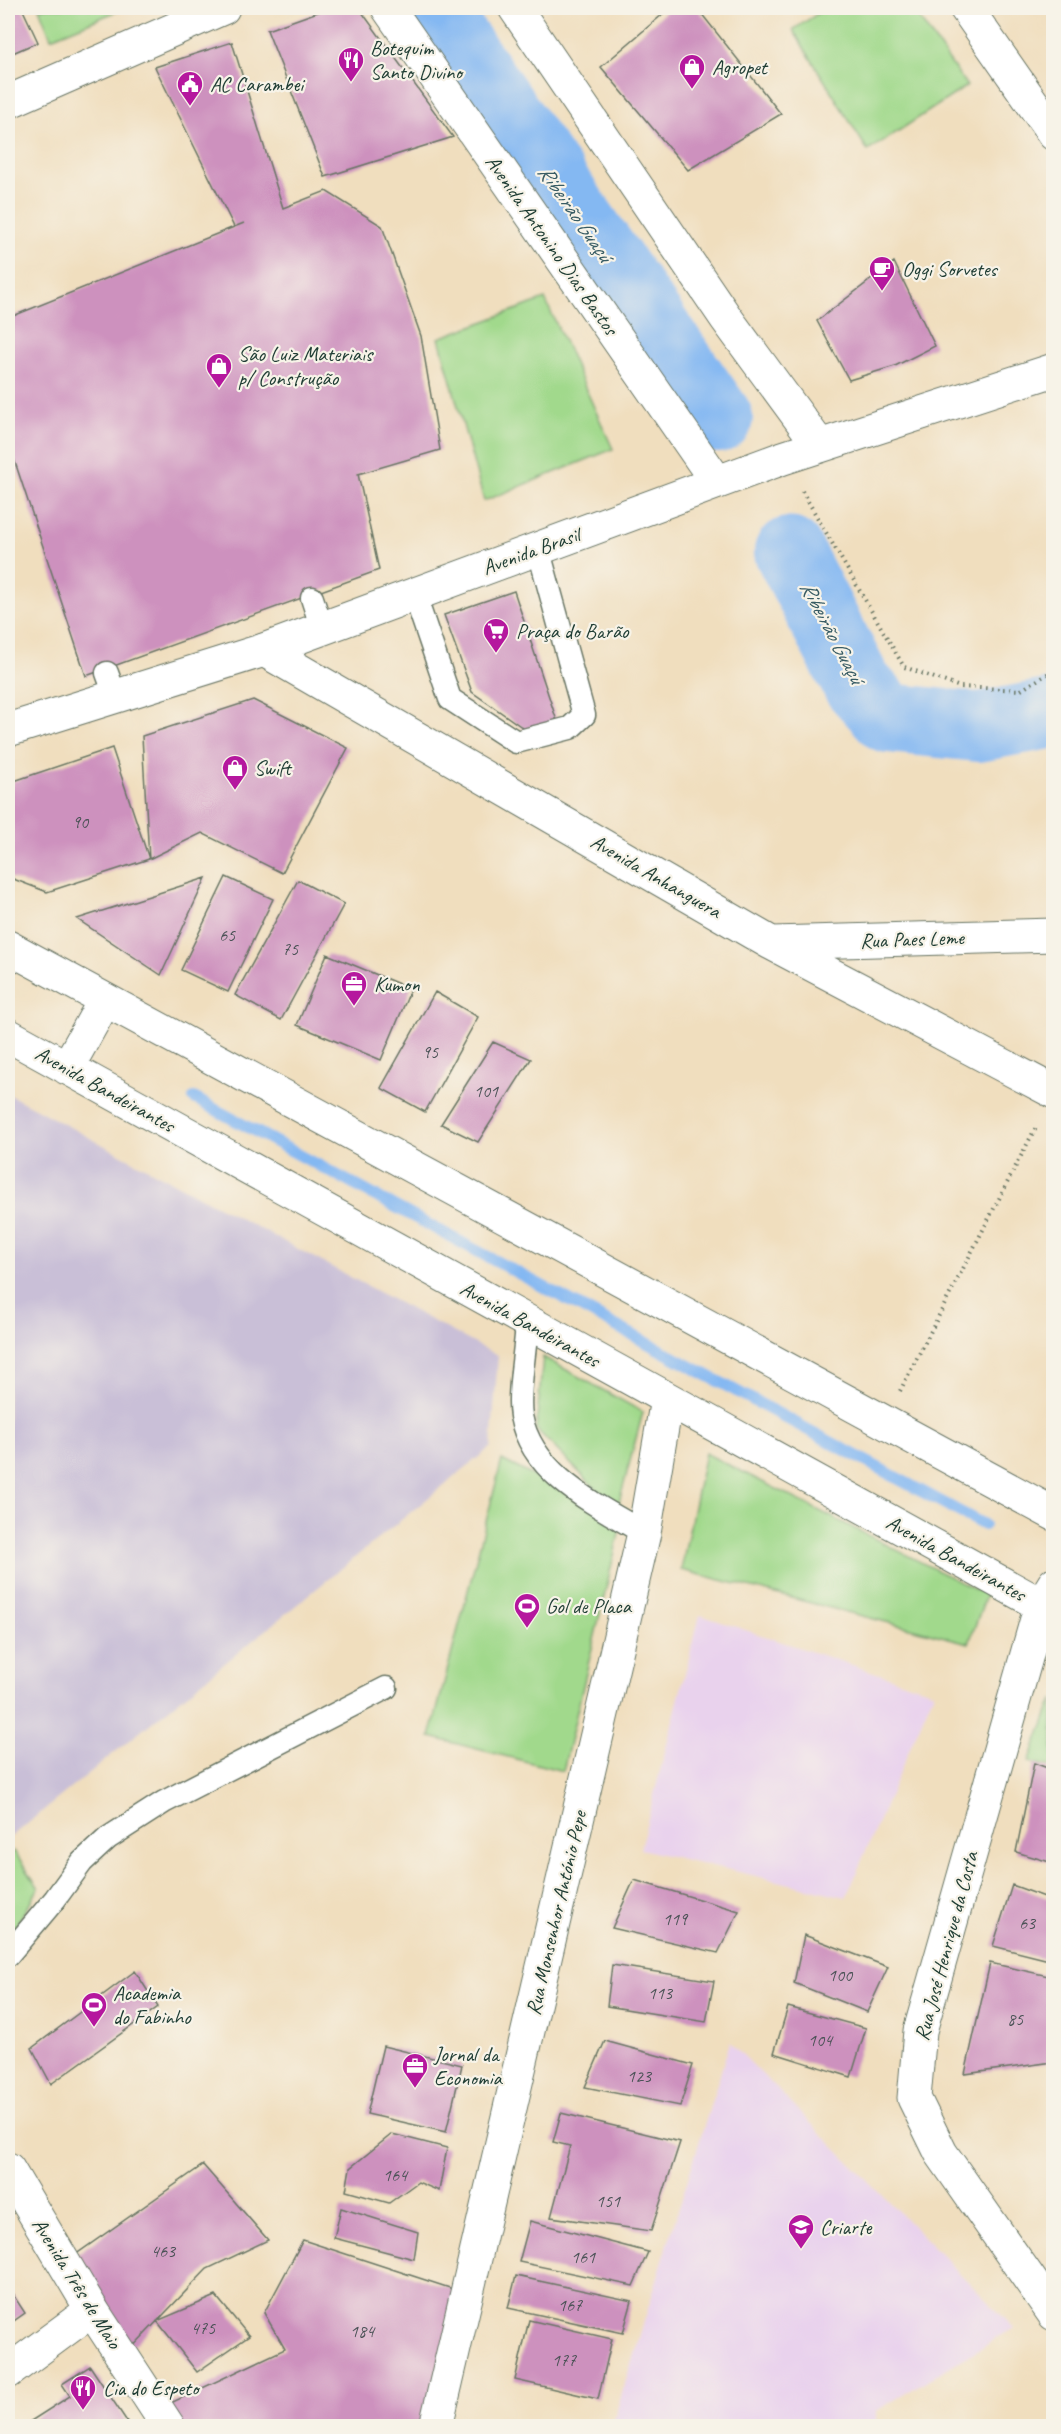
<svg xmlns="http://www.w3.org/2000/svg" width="1061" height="2434" viewBox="0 0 1061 2434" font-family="Caveat,sans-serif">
<rect width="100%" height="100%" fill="#f7f3e8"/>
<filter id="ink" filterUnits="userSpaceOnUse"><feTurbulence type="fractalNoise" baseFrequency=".0167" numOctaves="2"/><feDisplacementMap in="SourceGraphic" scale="12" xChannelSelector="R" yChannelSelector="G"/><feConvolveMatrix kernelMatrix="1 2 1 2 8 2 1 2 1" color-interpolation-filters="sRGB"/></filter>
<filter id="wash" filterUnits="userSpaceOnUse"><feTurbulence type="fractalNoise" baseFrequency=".008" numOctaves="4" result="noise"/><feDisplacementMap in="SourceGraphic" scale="24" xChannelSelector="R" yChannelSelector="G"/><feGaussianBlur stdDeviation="1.35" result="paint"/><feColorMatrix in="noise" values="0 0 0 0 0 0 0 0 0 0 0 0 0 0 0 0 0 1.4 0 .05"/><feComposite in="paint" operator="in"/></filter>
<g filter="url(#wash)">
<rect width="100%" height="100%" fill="#f0debe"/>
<path fill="#e9d2ed" d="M700,1615L934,1692L846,1897L640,1849Z
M730,2042L1014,2328L876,2411V2426H612Z"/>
<path fill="#c9bfd7" d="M8,1094L498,1356L491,1447L8,1839Z"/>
<path fill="#a1d98c" stroke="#608b60" stroke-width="1.5" d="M39,8H125L51,38Z
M826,8H912L967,86L868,151L793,30Z
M545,299L613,449L484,501L439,338Z
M543,1357L643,1412L617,1510L536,1429Z
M705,1453L986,1595L969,1643L681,1570Z
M502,1460L622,1521L563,1771L430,1737Z
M1053,1699V1767L1029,1762Z
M14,1851L39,1888L8,1938V1857Z"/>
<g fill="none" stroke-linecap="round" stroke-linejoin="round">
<path stroke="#84b8f2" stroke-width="12" d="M194,1098L984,1525"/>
<path stroke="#84b8f2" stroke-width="70" d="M432,8L718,418
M789,552L857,684L888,718L978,727L1054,713"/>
</g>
<g id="blocks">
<path fill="#cd91be" d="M8,8H22L38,42L8,55Z
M329,8H359L453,137L325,177L267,30Z
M670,8H697L781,114L688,170L601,67Z
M232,42L283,208L326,191L382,226L421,336L440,450L358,474L379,570L86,676L8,441V318L244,223L234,227L155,67Z
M894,262L935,346L895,366L849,380L817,321Z
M514,591L557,721L526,730L472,692L444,615Z
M253,700L348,748L282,873L202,833L149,859L47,892L8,877V787L12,785L11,782L112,748L149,859L142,736Z
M226,877L273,899L228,992L181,970Z
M206,878L161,975L77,919Z
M298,880L344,904L281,1020L235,995Z
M327,954L411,989L381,1060L297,1025Z
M435,992L478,1017L425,1112L381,1088Z
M493,1042L531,1059L478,1142L441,1124Z
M1034,1763L1053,1770V1863L1016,1852Z
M634,1880L739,1911L718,1953L612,1928Z
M1012,1885L1053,1900V1961L993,1946Z
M804,1935L888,1967L867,2012L794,1983Z
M990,1963L1053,1977V2062L965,2074Z
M612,1965L714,1981L706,2022L607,2006Z
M135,1971L158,2007L51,2084L32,2048Z
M788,2007L866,2028L851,2077L774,2053Z
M605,2041L693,2065L680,2106L585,2087Z
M383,2046L462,2065L446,2132L367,2114Z
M561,2113L680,2142L651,2231L551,2217L570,2146L553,2142Z
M392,2134L447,2148L439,2191L418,2182L389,2203L346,2191L350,2168Z
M203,2165L268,2240L207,2269L123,2357L65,2262Z
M341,2208L418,2232L414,2259L334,2238Z
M530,2221L648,2252L633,2286L519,2262Z
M303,2240L459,2291L428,2426H171L160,2408L285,2349L264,2313Z
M516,2276L632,2301L623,2333L508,2308Z
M8,2287L25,2313L8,2325Z
M216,2296L249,2336L197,2372L157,2321Z
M529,2320L612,2339L598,2399L515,2380Z
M90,2366L130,2426H23L70,2396L62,2384Z"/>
</g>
</g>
<g filter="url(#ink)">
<use href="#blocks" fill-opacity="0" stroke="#687564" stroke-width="1.5"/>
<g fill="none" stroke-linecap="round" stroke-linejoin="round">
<g stroke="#687564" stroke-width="25">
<path id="lane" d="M415,596L450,699L516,742L570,728L584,715L538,548
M312,598L322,629
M107,673L115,695
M527,1323C526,1348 517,1393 521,1416C532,1475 597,1505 644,1533
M8,1955L55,1899L82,1862L108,1838L164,1802L386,1688"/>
</g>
<g stroke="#687564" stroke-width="35">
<path id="street" d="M966,8L1054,134
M8,102L223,8
M264,650L771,943L1054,1092
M773,943L1054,935
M1054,1584L1041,1605L920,2031L914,2098L941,2153L1054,2314
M8,2372L92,2310
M436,2426L644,1533L667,1399"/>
</g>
<g stroke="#687564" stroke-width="35">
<path id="secondary" d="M388,8L717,482
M515,8L726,318L820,446
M8,730L264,650L783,458L1054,370
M8,947L1054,1514
M8,1035L1054,1612
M67,1068L105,1000
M8,2169L92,2310L168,2426"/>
</g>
<path stroke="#687564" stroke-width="4" stroke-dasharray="1.5 4.5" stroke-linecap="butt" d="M802,491L904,667L960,687L1021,690L1054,670
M900,1391L1037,1125"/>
<use href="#lane" stroke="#fff" stroke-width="22"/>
<use href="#street" stroke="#fff" stroke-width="33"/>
<use href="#secondary" stroke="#fff" stroke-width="33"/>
</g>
</g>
<defs>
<g id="restaurant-pin" transform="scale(1.35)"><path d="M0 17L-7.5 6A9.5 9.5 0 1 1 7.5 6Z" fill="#b5179e" stroke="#f7f3e8"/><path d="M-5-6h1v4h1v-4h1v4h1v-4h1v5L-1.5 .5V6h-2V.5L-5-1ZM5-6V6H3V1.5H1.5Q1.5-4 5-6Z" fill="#fff"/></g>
<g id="shop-pin" transform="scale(1.35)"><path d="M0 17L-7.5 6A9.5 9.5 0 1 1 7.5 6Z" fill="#b5179e" stroke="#f7f3e8"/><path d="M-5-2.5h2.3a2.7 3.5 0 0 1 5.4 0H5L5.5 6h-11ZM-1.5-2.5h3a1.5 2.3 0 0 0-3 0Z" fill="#fff"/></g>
<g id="civic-pin" transform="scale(1.35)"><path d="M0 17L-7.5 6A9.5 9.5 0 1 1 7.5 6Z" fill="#b5179e" stroke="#f7f3e8"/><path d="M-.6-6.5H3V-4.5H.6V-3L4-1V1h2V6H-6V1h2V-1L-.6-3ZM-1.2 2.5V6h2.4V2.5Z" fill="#fff"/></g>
<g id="cafe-pin" transform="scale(1.35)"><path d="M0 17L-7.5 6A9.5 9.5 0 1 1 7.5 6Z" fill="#b5179e" stroke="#f7f3e8"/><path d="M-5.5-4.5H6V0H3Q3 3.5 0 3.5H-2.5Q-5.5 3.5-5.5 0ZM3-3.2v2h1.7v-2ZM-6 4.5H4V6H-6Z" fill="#fff"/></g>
<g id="supermarket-pin" transform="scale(1.35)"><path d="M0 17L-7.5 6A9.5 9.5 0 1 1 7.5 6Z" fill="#b5179e" stroke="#f7f3e8"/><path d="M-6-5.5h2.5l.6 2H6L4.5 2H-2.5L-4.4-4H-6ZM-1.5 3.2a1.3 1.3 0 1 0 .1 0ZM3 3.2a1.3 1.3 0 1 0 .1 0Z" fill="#fff"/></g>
<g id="office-pin" transform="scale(1.35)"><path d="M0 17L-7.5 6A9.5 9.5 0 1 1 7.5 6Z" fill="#b5179e" stroke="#f7f3e8"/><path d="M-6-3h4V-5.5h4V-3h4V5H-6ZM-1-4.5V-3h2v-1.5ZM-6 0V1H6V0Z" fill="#fff"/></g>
<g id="stadium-pin" transform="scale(1.35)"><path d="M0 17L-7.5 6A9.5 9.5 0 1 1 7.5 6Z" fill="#b5179e" stroke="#f7f3e8"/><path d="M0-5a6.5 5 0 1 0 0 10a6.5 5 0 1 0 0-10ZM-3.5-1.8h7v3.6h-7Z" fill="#fff"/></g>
<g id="school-pin" transform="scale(1.35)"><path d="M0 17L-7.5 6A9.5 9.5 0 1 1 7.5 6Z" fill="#b5179e" stroke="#f7f3e8"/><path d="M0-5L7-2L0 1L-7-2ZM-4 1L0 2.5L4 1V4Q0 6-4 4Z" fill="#fff"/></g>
</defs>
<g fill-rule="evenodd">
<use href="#restaurant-pin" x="351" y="60"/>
<use href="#shop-pin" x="692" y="67"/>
<use href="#civic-pin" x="190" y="84"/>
<use href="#cafe-pin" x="882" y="269"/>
<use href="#shop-pin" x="219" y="366"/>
<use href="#supermarket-pin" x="496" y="631"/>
<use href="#shop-pin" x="235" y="768"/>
<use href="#office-pin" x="354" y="984"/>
<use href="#stadium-pin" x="527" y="1606"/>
<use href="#stadium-pin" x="94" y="2005"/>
<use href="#office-pin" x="415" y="2066"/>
<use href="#school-pin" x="801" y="2227"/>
<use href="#restaurant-pin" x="83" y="2388"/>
</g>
<g text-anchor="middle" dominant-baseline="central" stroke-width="4.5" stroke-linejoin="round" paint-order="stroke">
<g font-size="18" fill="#4a5256">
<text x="80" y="822">90</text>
<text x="227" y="935">65</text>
<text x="290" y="949">75</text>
<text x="430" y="1052">95</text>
<text x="486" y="1091">101</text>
<text x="675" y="1919">119</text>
<text x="1027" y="1923">63</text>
<text x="840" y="1975">100</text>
<text x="660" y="1993">113</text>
<text x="1015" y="2019">85</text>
<text x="820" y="2040">104</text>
<text x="639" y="2076">123</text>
<text x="395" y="2175">164</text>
<text x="608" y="2201">151</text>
<text x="163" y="2251">463</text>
<text x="583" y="2257">161</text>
<text x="570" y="2305">167</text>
<text x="203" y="2328">475</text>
<text x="362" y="2331">184</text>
<text x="564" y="2360">177</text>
</g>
<g font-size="21" fill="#1f3d34" stroke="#f7f3e8" text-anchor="start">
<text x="370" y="48">Botequim<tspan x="370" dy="24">Santo Divino</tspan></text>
<text x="712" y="67">Agropet</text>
<text x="210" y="84">AC Carambei</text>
<text x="902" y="269">Oggi Sorvetes</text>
<text x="238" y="354">São Luiz Materiais<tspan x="238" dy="24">p/ Construção</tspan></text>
<text x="516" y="631">Praça do Barão</text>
<text x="254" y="768">Swift</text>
<text x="374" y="984">Kumon</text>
<text x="546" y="1606">Gol de Placa</text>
<text x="113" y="1993">Academia<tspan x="113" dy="24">do Fabinho</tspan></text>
<text x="434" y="2054">Jornal da<tspan x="434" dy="24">Economia</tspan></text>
<text x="820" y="2227">Criarte</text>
<text x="103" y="2388">Cia do Espeto</text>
</g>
<g font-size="21" fill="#1f3d34" stroke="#f7f3e8">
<text transform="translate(552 245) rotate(55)">Avenida Antonino Dias Bastos</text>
<text transform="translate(531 551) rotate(-20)">Avenida Brasil</text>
<text transform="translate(656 876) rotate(30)">Avenida Anhanguera</text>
<text transform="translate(912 939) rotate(-2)">Rua Paes Leme</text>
<text transform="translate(105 1089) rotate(29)">Avenida Bandeirantes</text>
<text transform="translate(530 1324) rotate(29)">Avenida Bandeirantes</text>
<text transform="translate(956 1558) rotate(29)">Avenida Bandeirantes</text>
<text transform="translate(556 1913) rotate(-77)">Rua Monsenhor António Pepe</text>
<text transform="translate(946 1946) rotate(-75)">Rua José Henrique da Costa</text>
<text transform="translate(77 2283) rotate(58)">Avenida Três de Maio</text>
</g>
<g font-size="22" font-style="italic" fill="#385c64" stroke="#f7f3e8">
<text transform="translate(575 213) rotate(55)">Ribeirão Guaçú</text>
<text transform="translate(832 632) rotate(62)">Ribeirão Guaçú</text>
</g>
</g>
<rect width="1061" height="2434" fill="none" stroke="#f7f3e8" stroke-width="30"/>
</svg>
